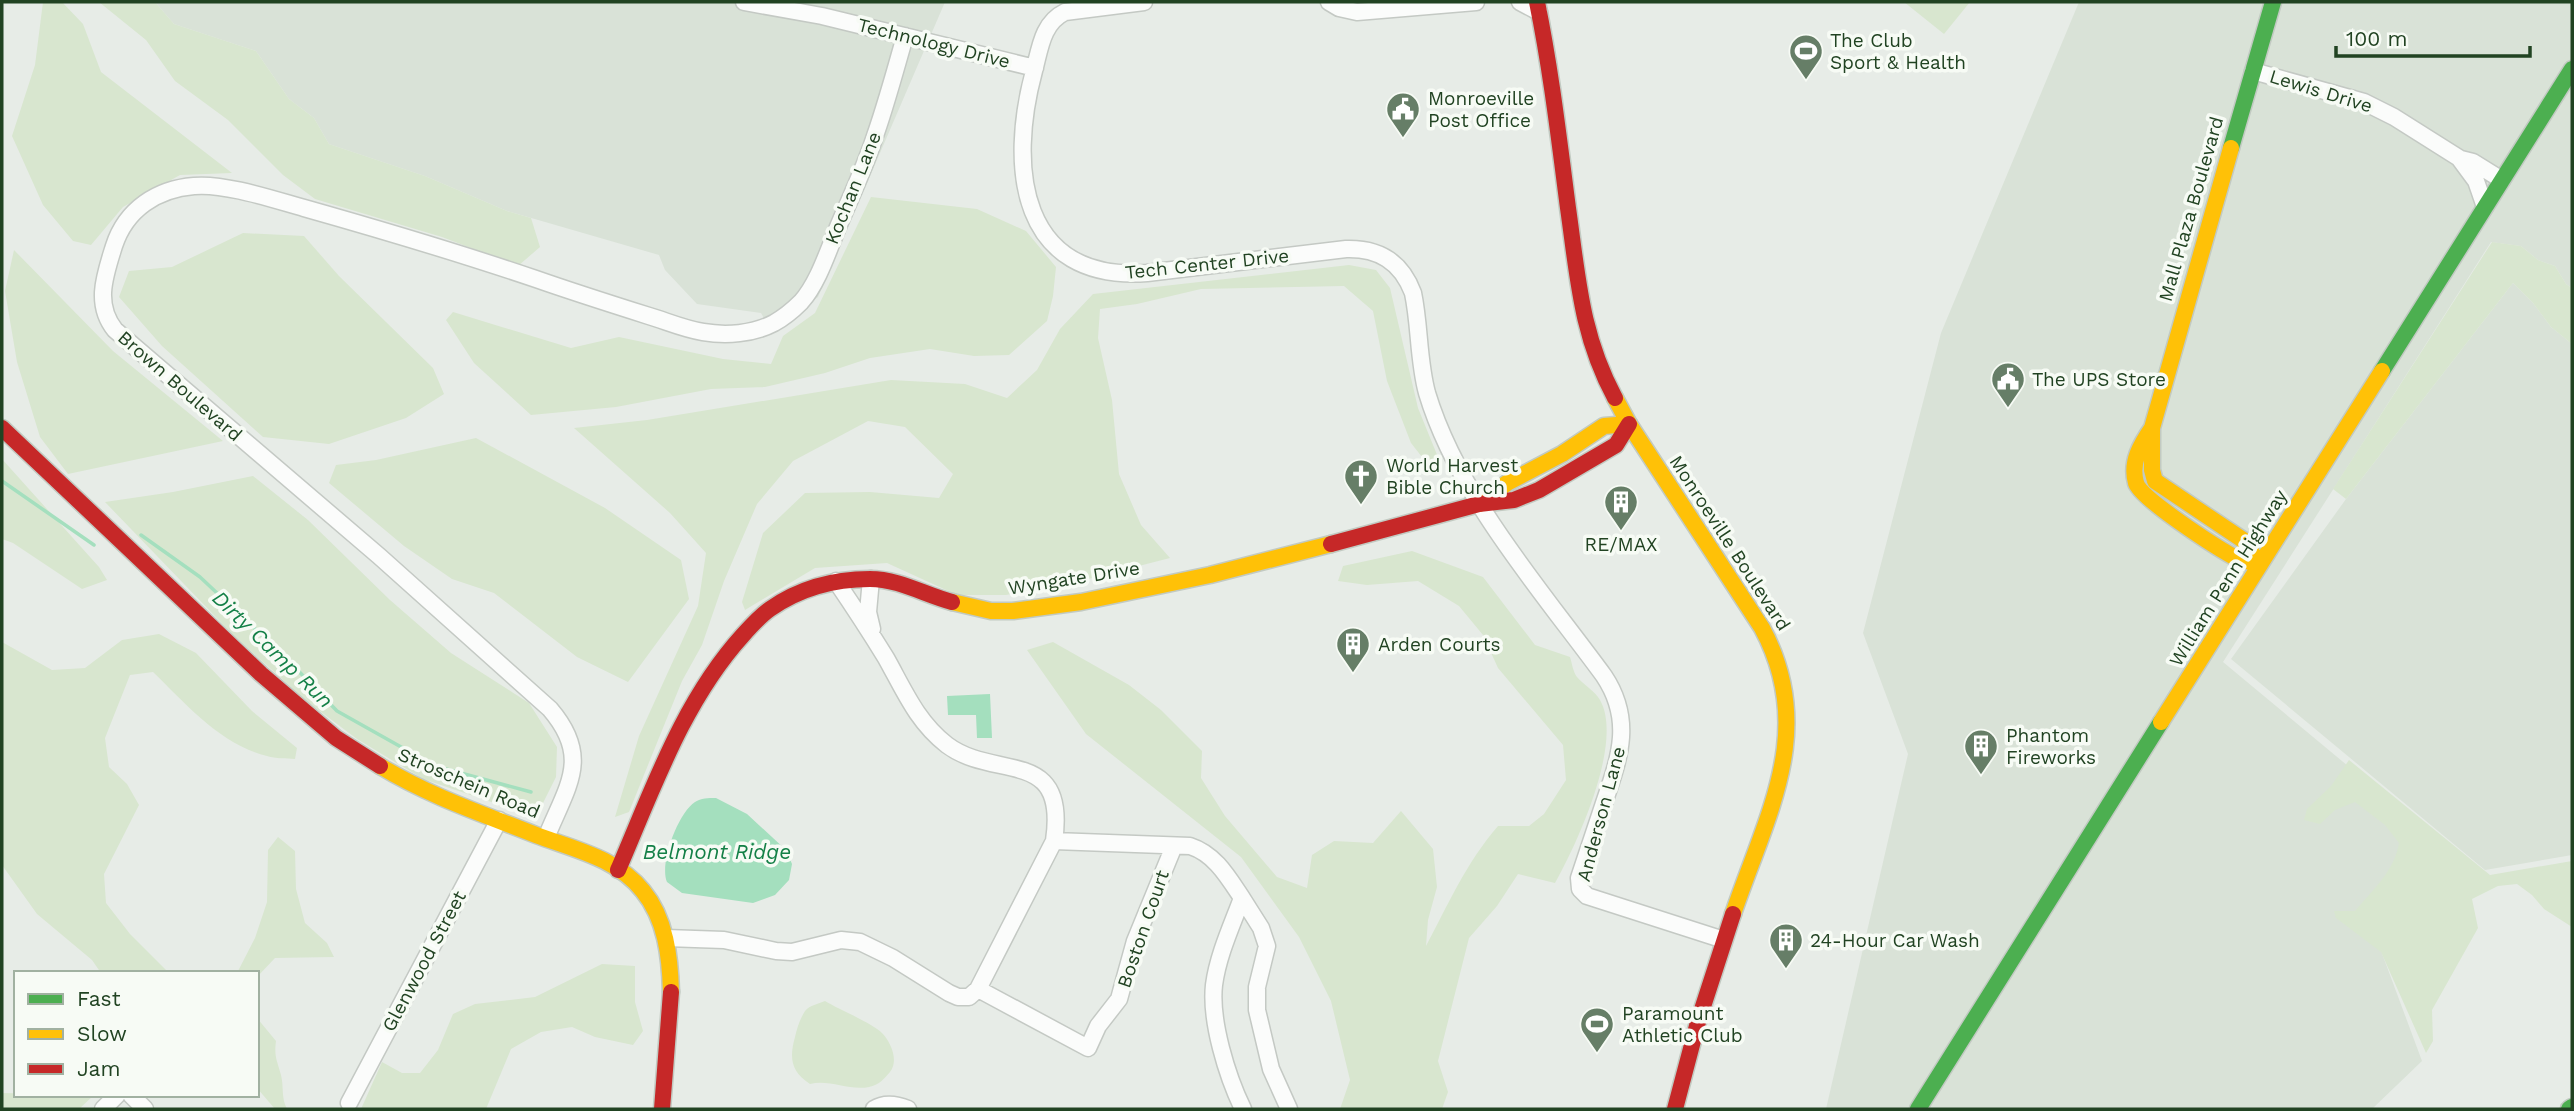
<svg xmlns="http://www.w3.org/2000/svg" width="2574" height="1111" viewBox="0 0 2574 1111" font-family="'Work Sans',sans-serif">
<rect width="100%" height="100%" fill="#e7ece7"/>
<path fill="#d9e2d7" d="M155,2H945L818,297L772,332L761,313L697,304L665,270L659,255L507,211L425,176L329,144L314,118L289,99L256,51L174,24Z
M2079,2H2572V288L2566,284L2555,266L2538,260L2521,246L2491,242L2223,662L2479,875L2377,940L2422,1061L2372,1109H1826L1908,754L1863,633L1941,333Z
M2513,283L2533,303L2551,327L2572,344V855L2485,870L2231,659L2346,499Z"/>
<path fill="#d8e6cf" d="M43,2H62L83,24L101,72L232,173L180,175L123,207L91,245L73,241L43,205L12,136L35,65Z
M99,2H155L174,24L256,51L289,99L314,118L329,144L425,176L507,211L531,218L540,247L518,266L442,237L315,199L283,175L228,120L175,81L146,40Z
M1904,2H1970L1944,34Z
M871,197L977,209L1026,231L1056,267L1053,296L1047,321L1009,355L974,356L930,349L870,358L825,373L765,387L711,389L616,407L531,415L474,363L446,320L453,312L571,348L619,337L723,359L771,364L783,336L815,313Z
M243,233L304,236L339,276L433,368L444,394L406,418L329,444L263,437L162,346L119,297L129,271L172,267Z
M2492,242L2521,246L2538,260L2555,266L2566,284L2572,288V344L2551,327L2533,303L2513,283L2346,499L2333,489Z
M14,250L113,351L223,441L68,474L40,437L17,362L5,291Z
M1349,265L1376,270L1390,288L1418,408L1442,467L1429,466L1411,443L1387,381L1373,311L1344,286L1201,289L1137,304L1100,309L1098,338L1112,400L1119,474L1141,525L1170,558L1088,579L1006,595H957L887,563L815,568L745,610L742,602L763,533L805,493L870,492L939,498L953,474L905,427L868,421L793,461L757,504L724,581L702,645L682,681L629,812L615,817L639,736L698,606L706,553L670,513L574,428L647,420L891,380L965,384L1007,398L1037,370L1060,329L1093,294Z
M476,438L605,508L681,560L689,599L628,682L577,657L494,593L452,579L404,546L329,483L336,465L376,460Z
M2,459L99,567L107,580L82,589L13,543L2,539Z
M253,476L308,520L390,600L451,653L529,703L557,747L556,777L536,817L423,779L357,739L309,703L235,637L105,502L173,492Z
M1412,551L1483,577L1535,645L1570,657C1572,663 1573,672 1577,677C1584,685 1595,691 1600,700C1624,742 1577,844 1555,883L1518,874L1497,906L1469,938L1438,1061L1448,1092L1442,1109H1340L1350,1080L1331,1001L1299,937L1241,857L1086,734L1027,650L1053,642L1129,685L1161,710L1202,751L1201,778L1225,816L1277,877L1307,888L1312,855L1334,841L1373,843L1401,811L1433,849L1437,887L1428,920L1426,946C1449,903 1466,863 1498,826H1529L1544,814L1566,780L1563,745L1498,668L1483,635L1459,606L1418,581L1367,585L1338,581L1343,566Z
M159,634L196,653L252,711L297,748L295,759C286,758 276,759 267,756C221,745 186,704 153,672L130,675L105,738L109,767L127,784L139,805L104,874L106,903L130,934L169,973H101L92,960L37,914L2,865V642L52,670L85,668L122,640Z
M2349,760L2490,875L2572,861V927L2544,909L2532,895L2517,884L2498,886L2472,899L2478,928L2432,1010L2433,1041L2426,1053L2381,952L2336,918L2334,911H2355C2372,891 2395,870 2399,843L2385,825L2355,802L2335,810L2320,824L2304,820L2307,809L2331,786Z
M278,837L295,851L296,889L305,923L327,943L334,957L275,958L257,977V973H237L255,938L267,902L268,850Z
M602,964L635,966V1002L643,1031L633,1045L595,1037L572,1027L541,1032L511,1049L486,1109H361L382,1062L402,1073H420L438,1050L453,1014L475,1004L535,997Z
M825,1001C838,1009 872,1023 882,1033C891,1042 899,1061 890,1072C884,1079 879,1085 869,1087C849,1091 829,1079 810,1084C791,1072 789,1058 795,1037C797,1028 800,1019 805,1011C810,1005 818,1004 825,1001Z
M257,1018L276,1041C274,1057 277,1060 281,1075C284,1087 281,1098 287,1109H275L257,1088Z
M2,1093L94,1095L79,1109H2Z"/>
<path fill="#a4dfbe" d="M990,694L992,738H977L976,715H948L947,696Z
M716,798L747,814L786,850L792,864L789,880L775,895L753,903L682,893L667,882C659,864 678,813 695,802C701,798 708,798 716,798Z"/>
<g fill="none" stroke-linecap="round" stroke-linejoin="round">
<path stroke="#a4dfbe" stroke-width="3.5" d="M2,481L94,545
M141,535L200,577L286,658L337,711L435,766L531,792"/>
<g stroke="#c4c9c4" stroke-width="19">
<path id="street" d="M744,2L822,16L1035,68
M1144,2L1065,12C1042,23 1040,49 1034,71C1008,167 1019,282 1147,273L1346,249C1378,248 1401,261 1413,293C1420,326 1418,360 1427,393C1458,496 1541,590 1604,676C1634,721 1619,759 1603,806C1595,830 1587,854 1579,878L1580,889L1587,896L1724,940
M1329,2L1339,8L1357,12L1476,2
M1520,2L1539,12
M2253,71L2364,102L2394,117L2459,158L2476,181L2485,207
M2461,159L2473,162L2502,180
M871,579L868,612L872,629
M546,838C567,786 592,758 550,709L379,556L115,330C94,304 105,275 114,246C126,209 157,189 194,186C225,183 275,200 304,208C382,230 459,253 536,279C573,292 611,304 649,316C666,321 684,329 703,332C726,336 753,334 774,323C783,318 793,310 801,302C818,283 828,251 838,227C851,196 866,165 876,133C887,101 896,68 905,36
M1054,841L1190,846C1215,854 1228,877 1242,898C1232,925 1218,955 1214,985C1210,1021 1227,1076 1243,1109
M1242,898L1261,928L1267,946L1257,987V1010L1271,1069L1289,1109
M666,938L724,940L776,951L792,952L841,940L860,942L893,958L949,993L958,997H969L978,989L1054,841C1068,746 995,781 947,745C917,722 904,690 886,658C870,632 853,606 836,581
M978,989L1088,1048L1098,1026L1119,999L1135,941L1174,846
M131,1095L145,1109
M349,1103L499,820
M103,1109L117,1095
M874,1109C885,1102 896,1104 908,1109"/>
</g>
<g stroke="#c2cac2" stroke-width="19">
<path id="fast" d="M2231,148L2273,2
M2382,371L2572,69
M1918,1109L2161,722
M2569,1109L2572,1107"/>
</g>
<g stroke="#c2cac2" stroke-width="19">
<path id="slow" d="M2231,148L2152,428C2141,444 2130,462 2136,483C2141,499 2216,547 2234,557C2242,560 2252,562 2260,565
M1615,398L1629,424L1762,628C1817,730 1767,814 1733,914
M2152,428V470L2155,481L2243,540L2260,565
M1479,504L1507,483L1562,454L1604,426L1629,424
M952,602L991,611H1013L1081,602L1210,575L1331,544
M2161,722L2382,371
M380,766C429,796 483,814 536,835C573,849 617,858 643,891C666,919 670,957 671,992"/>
</g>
<g stroke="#c2cac2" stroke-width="19">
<path id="jam" d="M1537,2C1551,70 1559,139 1568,208C1578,278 1581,335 1615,398
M2,428L261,674L336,738L380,766
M1331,544L1479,504L1514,500L1539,490L1616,445L1629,424
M618,870C653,789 683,701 743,635C751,626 760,616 770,609C800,588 833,579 870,579C899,579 925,595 952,602
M662,1109L671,992
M1675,1109L1698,1022L1733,914"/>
</g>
<use href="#street" stroke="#fbfcfb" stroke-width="16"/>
<use href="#fast" stroke="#4caf50" stroke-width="16"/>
<use href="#slow" stroke="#ffc107" stroke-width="16"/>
<use href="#jam" stroke="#c62828" stroke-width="16"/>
</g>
<defs>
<g id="stadium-pin" transform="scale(1.75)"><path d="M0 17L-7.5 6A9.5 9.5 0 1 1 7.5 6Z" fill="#667e67" stroke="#f7fbf5"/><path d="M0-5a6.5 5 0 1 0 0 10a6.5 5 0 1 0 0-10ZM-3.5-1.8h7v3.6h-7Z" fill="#fff"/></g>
<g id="civic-pin" transform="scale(1.75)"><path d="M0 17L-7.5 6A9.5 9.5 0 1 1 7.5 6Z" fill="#667e67" stroke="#f7fbf5"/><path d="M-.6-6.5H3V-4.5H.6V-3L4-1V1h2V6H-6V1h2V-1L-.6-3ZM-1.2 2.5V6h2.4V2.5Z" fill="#fff"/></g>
<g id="church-pin" transform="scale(1.75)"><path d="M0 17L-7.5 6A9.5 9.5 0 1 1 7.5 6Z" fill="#667e67" stroke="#f7fbf5"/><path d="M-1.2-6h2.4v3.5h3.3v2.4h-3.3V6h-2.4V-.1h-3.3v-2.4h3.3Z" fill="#fff"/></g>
<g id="building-pin" transform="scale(1.75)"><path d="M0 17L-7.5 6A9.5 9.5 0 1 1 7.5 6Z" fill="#667e67" stroke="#f7fbf5"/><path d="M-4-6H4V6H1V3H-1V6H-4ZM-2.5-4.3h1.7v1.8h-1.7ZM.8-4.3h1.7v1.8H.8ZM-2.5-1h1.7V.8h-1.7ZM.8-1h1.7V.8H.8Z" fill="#fff"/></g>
</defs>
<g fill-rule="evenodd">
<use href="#stadium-pin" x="1806" y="51"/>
<use href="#civic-pin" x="1403" y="109"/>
<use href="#civic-pin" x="2008" y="379"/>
<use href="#church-pin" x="1361" y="476"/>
<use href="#building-pin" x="1621" y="502"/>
<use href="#building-pin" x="1353" y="644"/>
<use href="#building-pin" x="1981" y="746"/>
<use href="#building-pin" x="1786" y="940"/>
<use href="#stadium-pin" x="1597" y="1024"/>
</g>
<g text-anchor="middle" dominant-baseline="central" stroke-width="7" stroke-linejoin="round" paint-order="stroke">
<g font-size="19" fill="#214322" stroke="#f7fbf5" text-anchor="start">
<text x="1830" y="40">The Club<tspan x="1830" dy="22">Sport &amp; Health</tspan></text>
<text x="1428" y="98">Monroeville<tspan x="1428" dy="22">Post Office</tspan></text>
<text x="2032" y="379">The UPS Store</text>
<text x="1386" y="465">World Harvest<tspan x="1386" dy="22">Bible Church</tspan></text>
<text x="1621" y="544" text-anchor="middle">RE/MAX</text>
<text x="1378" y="644">Arden Courts</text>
<text x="2006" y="735">Phantom<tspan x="2006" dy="22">Fireworks</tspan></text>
<text x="1810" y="940">24-Hour Car Wash</text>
<text x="1622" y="1013">Paramount<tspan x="1622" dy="22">Athletic Club</tspan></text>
</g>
<g font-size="19" fill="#214322" stroke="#f7fbf5">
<text transform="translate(934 43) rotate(14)">Technology Drive</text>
<text transform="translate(2321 91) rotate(17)">Lewis Drive</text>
<text transform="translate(853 188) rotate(-68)">Kochan Lane</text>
<text transform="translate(2191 209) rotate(-74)">Mall Plaza Boulevard</text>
<text transform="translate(1207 264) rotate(-6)">Tech Center Drive</text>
<text transform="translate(180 386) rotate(41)">Brown Boulevard</text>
<text transform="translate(1730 543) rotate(57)">Monroeville Boulevard</text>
<text transform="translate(1074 578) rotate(-9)">Wyngate Drive</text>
<text transform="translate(2228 578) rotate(-58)">William Penn Highway</text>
<text transform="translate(469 783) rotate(23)">Stroschein Road</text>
<text transform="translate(1601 814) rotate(-75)">Anderson Lane</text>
<text transform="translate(1143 929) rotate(-71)">Boston Court</text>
<text transform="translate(424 961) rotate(-62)">Glenwood Street</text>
</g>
<g font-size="21" font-style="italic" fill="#148047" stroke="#f7fbf5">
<text transform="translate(273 649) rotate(44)">Dirty Camp Run</text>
<text x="717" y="851">Belmont Ridge</text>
</g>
</g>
<rect width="2574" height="1111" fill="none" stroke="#214322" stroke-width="7"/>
<rect x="14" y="971" width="245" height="126" fill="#f7fbf5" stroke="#a1b1a1" stroke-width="2"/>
<rect x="28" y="994" width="35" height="10" fill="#4caf50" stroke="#a1b1a1" stroke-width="2"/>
<text x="77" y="1006" font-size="21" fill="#214322">Fast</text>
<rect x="28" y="1029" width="35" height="10" fill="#ffc107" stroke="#a1b1a1" stroke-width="2"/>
<text x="77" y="1041" font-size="21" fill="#214322">Slow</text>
<rect x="28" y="1064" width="35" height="10" fill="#c62828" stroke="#a1b1a1" stroke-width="2"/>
<text x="77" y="1076" font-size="21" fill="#214322">Jam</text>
<path d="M2336 46v10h194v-10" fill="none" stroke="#214322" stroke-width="3.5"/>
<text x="2346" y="46" font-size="21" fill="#214322" stroke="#f7fbf5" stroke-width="5" paint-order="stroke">100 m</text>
</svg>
